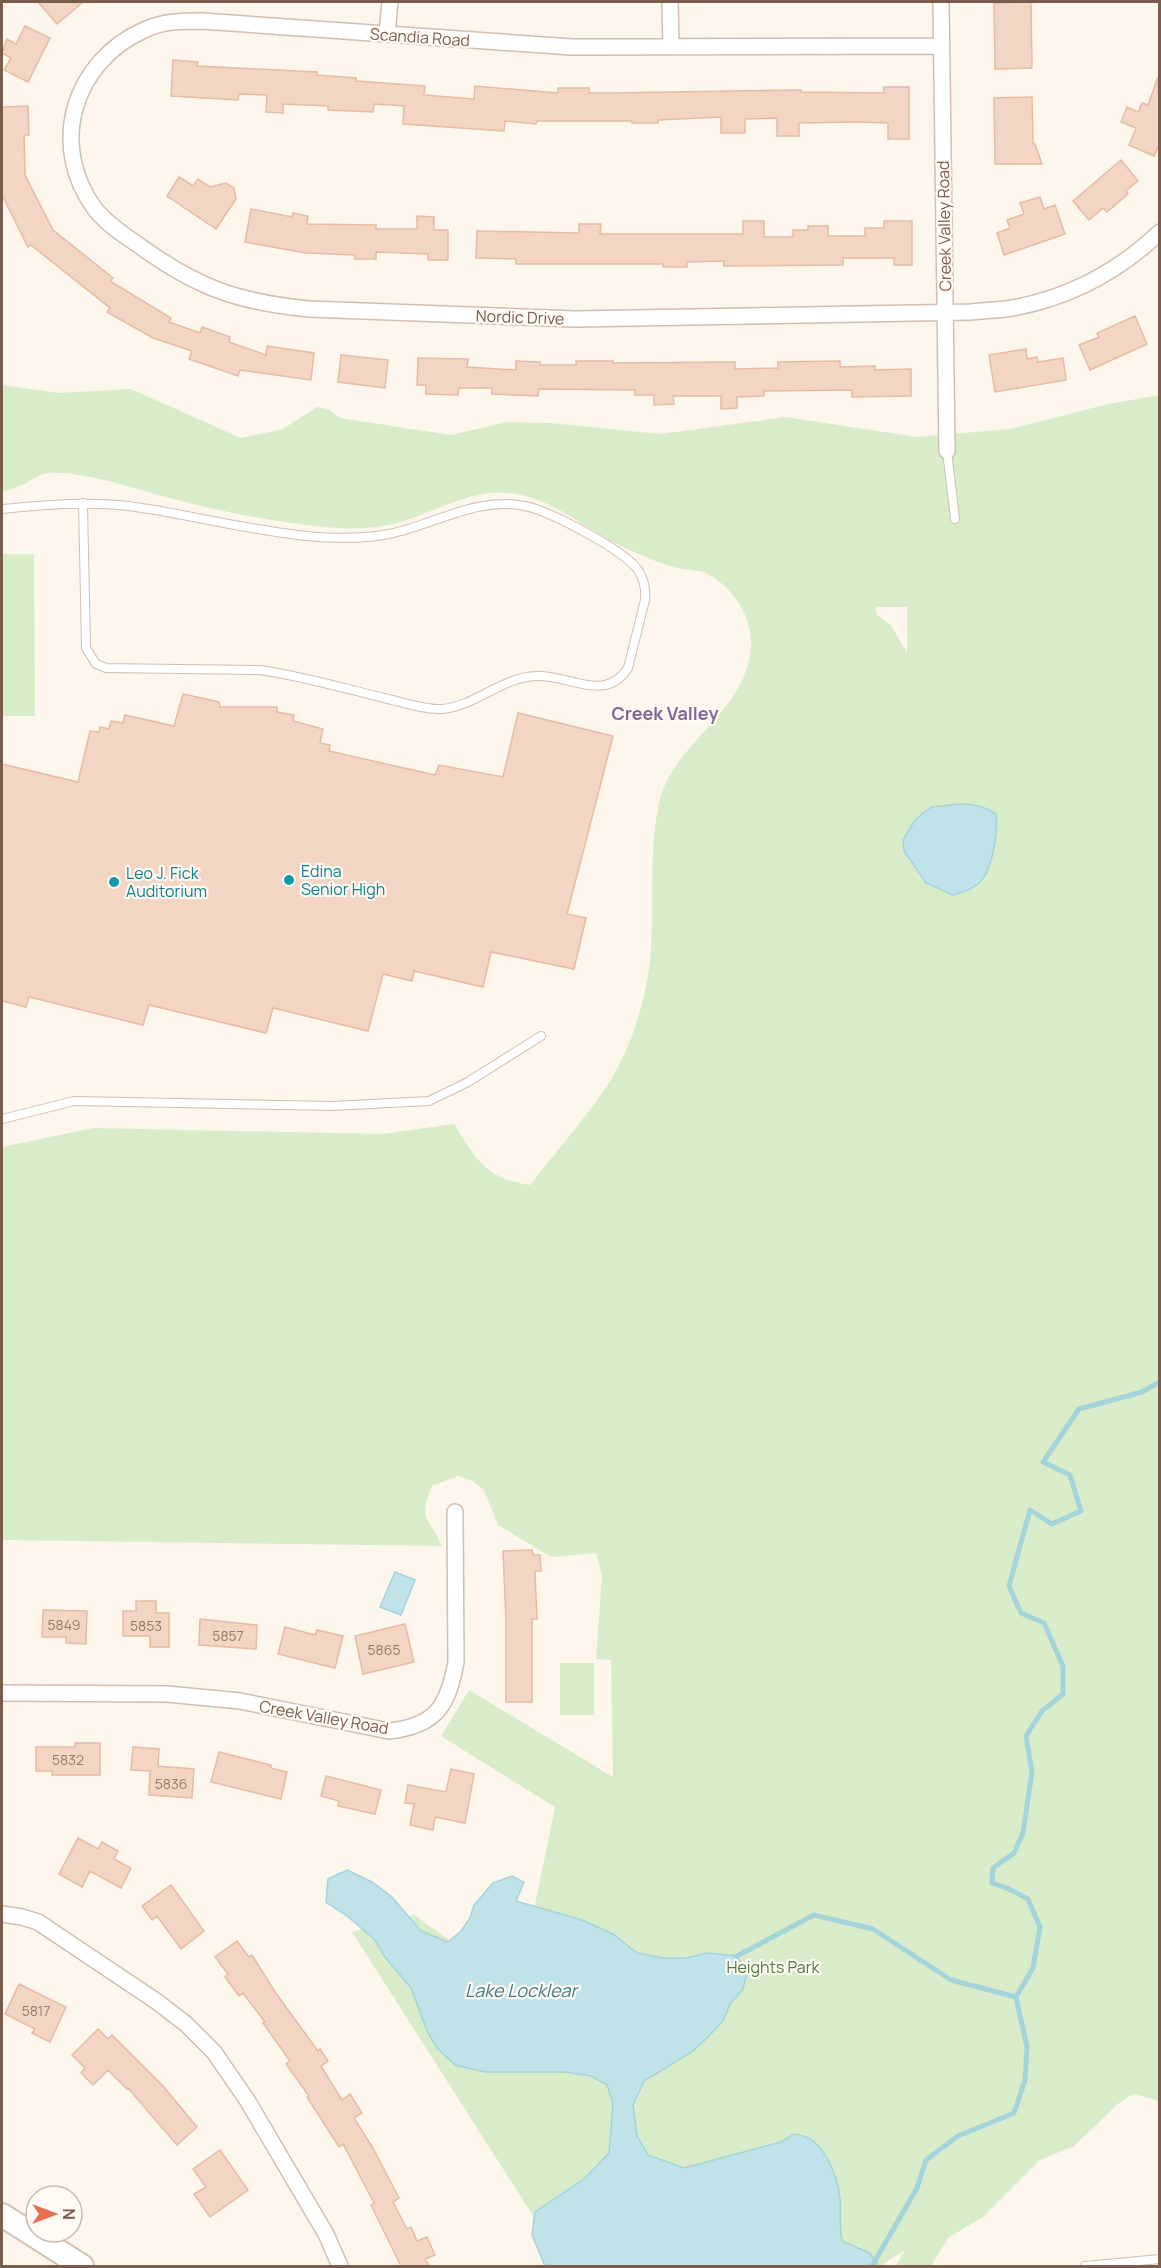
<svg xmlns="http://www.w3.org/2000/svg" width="1161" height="2268" viewBox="0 0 1161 2268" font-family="Manrope,sans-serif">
<rect width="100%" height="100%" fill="#fdf6ec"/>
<path fill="#d8ecc9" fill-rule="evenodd" d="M2,385L58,393L131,389L241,438L283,429L317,407L330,410L340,418L451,435L507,422L551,423L660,434L786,417L917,437L1010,429L1104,405L1159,395V2104L1156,2100L1133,2094L1119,2103L1074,2146L1040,2160L983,2217L948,2238L931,2266H896L905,2250L880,2266L875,2262L872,2266H565L352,1932L414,1915L518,1988L555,1807L441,1736L469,1690L613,1777L611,1660L596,1659L602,1576L596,1553L551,1557L498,1525L484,1490L473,1481L458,1476L432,1486C417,1521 430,1518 442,1546L2,1540V1147L93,1128L382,1134L454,1124C477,1160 485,1178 530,1185C555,1153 582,1122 605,1089C630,1052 645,1004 650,961C655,908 648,855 659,803C671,744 749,711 751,645C752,616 733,588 708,574C699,569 684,570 674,567C658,563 642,555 627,549C579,528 546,488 489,493C458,497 430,513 401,522C381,528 357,529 337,528C284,524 233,514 181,501C145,492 84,470 48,473C38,474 31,481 22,485C16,488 8,490 2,492ZM876,607H907V653L891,625L877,615ZM959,804L996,814L997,827L987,872L942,891C918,878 914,863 903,840C920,810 925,806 959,804Z
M2,554H34L35,716H2Z
M560,1663H594V1715H560Z"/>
<path fill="#bfe3e8" stroke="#a5d3da" stroke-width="1.5" d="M959,804C974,804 983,806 996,814C998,832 993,870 979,883C972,890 962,892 953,895L926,883L904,851L903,840L915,820L923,813L931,807Z
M395,1572L415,1580L401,1615L380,1607Z
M347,1870L372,1882L392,1897L421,1931L448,1942L461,1931L470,1918L474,1905L493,1883L512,1876L524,1882L516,1901L582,1920L613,1934L637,1953L664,1958H686L708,1953L737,1956L747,1973L743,1989L730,2004L723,2021L706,2039L692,2052L644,2081L633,2105L637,2136L648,2155L684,2168L781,2142L794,2134C800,2135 807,2136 812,2140C828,2152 838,2179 840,2198C841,2213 839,2226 842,2241L870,2253L878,2266H545L532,2235L535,2212L584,2179L609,2153L613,2103L607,2085L591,2076L565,2072H485L455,2065L437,2048L428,2033L411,1988L384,1956L375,1940L347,1916L326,1902L328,1879Z"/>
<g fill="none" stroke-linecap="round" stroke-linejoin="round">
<path stroke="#a5d3da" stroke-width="5" d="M737,1956L814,1915L873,1929L951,1980L1016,1997
M872,2266L917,2188L926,2160L958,2136L1014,2113L1025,2080L1027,2047L1016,1997L1033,1968L1040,1927L1028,1899L1007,1888L992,1883L993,1868L1014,1853L1023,1833L1032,1772L1026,1736L1042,1711L1063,1694V1666L1044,1623L1021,1613L1009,1586L1030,1510L1052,1524L1081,1511L1070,1475L1043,1462L1079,1409L1142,1392L1160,1382"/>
</g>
<path fill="#f3d5c3" stroke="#e6bba3" stroke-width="1.5" d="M38,2H83L57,24Z
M1031,2L1032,68L995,69L994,3Z
M25,26L50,38L28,82L4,70L11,58L2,53L7,39L16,44Z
M173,60L198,62L197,66L317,72V75L356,78V81L425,86L424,95L474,99L475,86L558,93V88H589V93H612L801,90V92L884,93V87H909V139H888V123L858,122L799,123V136H777V118L745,119V133H721V117L658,120V123H632V121H537L536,124L505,121L504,131L403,124L404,106L374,104L373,112L328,110V106L283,104V113L266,112L267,95L239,94L238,100L171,96Z
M1158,77L1160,143L1154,156L1129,145L1136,128L1121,122L1127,107L1138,112L1142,103L1148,105Z
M1032,97L1033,144H1035L1042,164H995L994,98Z
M28,106L29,135H24L25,175L53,230L113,278L110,281L171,318L169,322L200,333L202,327L230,337L229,342L266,355L267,346L314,353L311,380L240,370L238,376L189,359L192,351L153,338L107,312L110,308L31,245L28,247L2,195V107Z
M1121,160L1138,181L1126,191L1128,194L1107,212L1103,208L1089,220L1073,201Z
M179,177L193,186L198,179L210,187L226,183L234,188L236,199L216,229L167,196Z
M1040,197L1044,209L1055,205L1065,234L1004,255L997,233L1010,228L1007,220L1024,214L1020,203Z
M251,209L292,217L293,213L308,216L307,224L376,225V229H417V216L434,217V230H448V260H428V254L376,252V259H355V255L306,253L245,242Z
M743,221H764V237H793V230H808V226H828V236H865V228H884V221H912V265H894V258H843V265L724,266V261L687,262V267H663V264H516V259L476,258L477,231L579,233V224H601L600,234H743Z
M1135,316L1147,344L1090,370L1079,345L1099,337L1097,333Z
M1026,349L1027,359L1037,357L1038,362L1063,358L1066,380L995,392L989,355Z
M341,355L388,360L385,388L338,382Z
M418,358L468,359L467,367L516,370V361L540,362V365H576V361H613V363L735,362V369L778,368V362L840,361V367L875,366V370L911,369V396L852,397V390L764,391V396L737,397V408L721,409V396H673L674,404L654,405V395H635V390L539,389L538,396L492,394V388H459L458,395L426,394V385H417Z
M183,694L219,702L220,707H277V712L294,715L293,721L323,729L320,743L330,745L329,751L435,775L439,765L503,777L518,713L613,736L567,914L586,918L574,969L491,952L483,987L414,971L412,981L383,974L368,1031L273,1008L266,1033L149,1005L143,1025L29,997L26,1007L2,1001V764L78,782L90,731L99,732L100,727L109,729L111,721L123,723L125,715L174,726Z
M532,1550L533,1555H540L541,1571H535L537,1619H532V1702H506V1620L503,1551Z
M136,1601H156V1613H169V1647H150V1636H123V1611H136Z
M43,1610L87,1611L86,1644L66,1643V1637H42Z
M200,1619L257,1625L256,1649L199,1645Z
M405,1624L414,1662L363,1674L355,1636Z
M285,1627L315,1635L317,1630L343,1636L335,1668L278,1654Z
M75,1743H100V1775H52L53,1771H36V1747H75Z
M133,1747L159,1749L158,1766L194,1769L192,1798L149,1795L150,1771L131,1770Z
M219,1752L271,1765V1768L287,1772L281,1799L211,1782Z
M451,1769L474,1774L465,1823L435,1817L433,1830L410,1825L414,1804L405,1803L408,1785L446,1792Z
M326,1776L381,1790L375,1814L338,1806L339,1801L321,1796Z
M78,1838L98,1849L102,1842L118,1851L114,1859L131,1868L121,1888L90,1871L82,1887L59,1874Z
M171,1885L204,1931L181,1949L157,1916L152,1920L142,1906Z
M237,1941L249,1957L252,1955L275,1992L318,2051L320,2049L328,2061L321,2066L342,2100L350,2094L362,2113L354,2118L373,2148L399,2198L393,2202L407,2229L411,2227L417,2241L427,2237L435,2255L425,2259L429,2266H401L371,2205L374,2203L343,2144L339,2147L307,2097L309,2096L286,2064L290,2061L263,2023L265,2022L243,1993L239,1996L225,1977L228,1974L215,1957Z
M19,1984L66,2007L50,2042L32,2033L35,2029L5,2014Z
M98,2029L108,2039L112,2035L163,2086L197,2127L177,2145L128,2088L127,2089L108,2070L93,2085L81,2073L85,2068L72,2055Z
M220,2150L248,2190L210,2217L194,2194L206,2187L193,2169Z"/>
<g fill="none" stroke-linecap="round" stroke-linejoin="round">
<g stroke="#d1beb0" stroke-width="10">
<path id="lane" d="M947,451L955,519
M2,509C44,505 86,501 128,506C208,516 310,549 389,534C434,525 477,496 525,506C550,511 624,550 638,570C644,579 646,589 645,600L628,668C605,704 569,674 536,676C502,677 476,706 442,709C424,710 402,702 384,698C343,688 302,676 260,670L106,668L96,664L86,648L83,503
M2,1119L74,1101L333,1106L429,1101L468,1082L541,1036
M1085,2266L1160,2259"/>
</g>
<g stroke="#d1beb0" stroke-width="18">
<path id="street" d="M670,2L671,47
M941,2L947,451
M387,34L390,2
M942,46L572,47L202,21C182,21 163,21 144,30C73,62 48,145 95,209C106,223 122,234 137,244C196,287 236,302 309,309L575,319L971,312C987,310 1003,310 1018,307C1072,296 1120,270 1160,232
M2,1693L167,1694L240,1701L389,1731C436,1726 448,1706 456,1662L455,1512
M2,1914L22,1917L38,1922L156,2001L186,2024L214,2052L247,2100L326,2234L340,2266"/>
</g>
<g stroke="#d6c0b0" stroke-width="26">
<path id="secondary" d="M2,2215L82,2266"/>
</g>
<use href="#lane" stroke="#fff" stroke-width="8"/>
<use href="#street" stroke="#fff" stroke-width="15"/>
<use href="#secondary" stroke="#fff" stroke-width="22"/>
</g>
<g fill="#0f9aa8" stroke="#fffaf3" stroke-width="2">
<circle cx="289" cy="880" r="6"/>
<circle cx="114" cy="882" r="6"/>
</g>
<g text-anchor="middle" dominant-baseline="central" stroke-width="4.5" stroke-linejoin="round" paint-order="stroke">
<g font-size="14" fill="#987a6a">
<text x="64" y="1624">5849</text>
<text x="146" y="1625">5853</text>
<text x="228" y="1635">5857</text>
<text x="384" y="1649">5865</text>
<text x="68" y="1759">5832</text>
<text x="171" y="1783">5836</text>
<text x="36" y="2010">5817</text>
</g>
<g font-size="16" fill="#7a5c4d" stroke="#fffaf3">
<text transform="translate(420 37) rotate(4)">Scandia Road</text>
<text transform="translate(944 226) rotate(-91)">Creek Valley Road</text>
<text transform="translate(520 317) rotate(2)">Nordic Drive</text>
<text transform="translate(324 1717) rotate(10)">Creek Valley Road</text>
</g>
<g font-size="16" fill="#0d838f" stroke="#fffaf3" text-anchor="start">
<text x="301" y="871">Edina<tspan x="301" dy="18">Senior High</tspan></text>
<text x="126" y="873">Leo J. Fick<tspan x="126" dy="18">Auditorium</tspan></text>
</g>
<g font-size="16" fill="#537a41" stroke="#fffaf3">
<text x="773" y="1967">Heights Park</text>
</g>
<g font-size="18" font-weight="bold" fill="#846695" stroke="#fffaf3">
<text x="665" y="713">Creek Valley</text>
</g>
<g font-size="18" font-style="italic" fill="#437c86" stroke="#fffaf3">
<text x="521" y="1990">Lake Locklear</text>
</g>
</g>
<rect width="1161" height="2268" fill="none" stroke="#7a5c4d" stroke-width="6"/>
<g transform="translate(54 2214) rotate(90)"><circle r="28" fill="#fffaf3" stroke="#cabbb1" stroke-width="1.5"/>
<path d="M0-4.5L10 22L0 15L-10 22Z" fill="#e76f51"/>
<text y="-9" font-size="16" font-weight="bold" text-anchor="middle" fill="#7a5c4d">N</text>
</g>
</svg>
